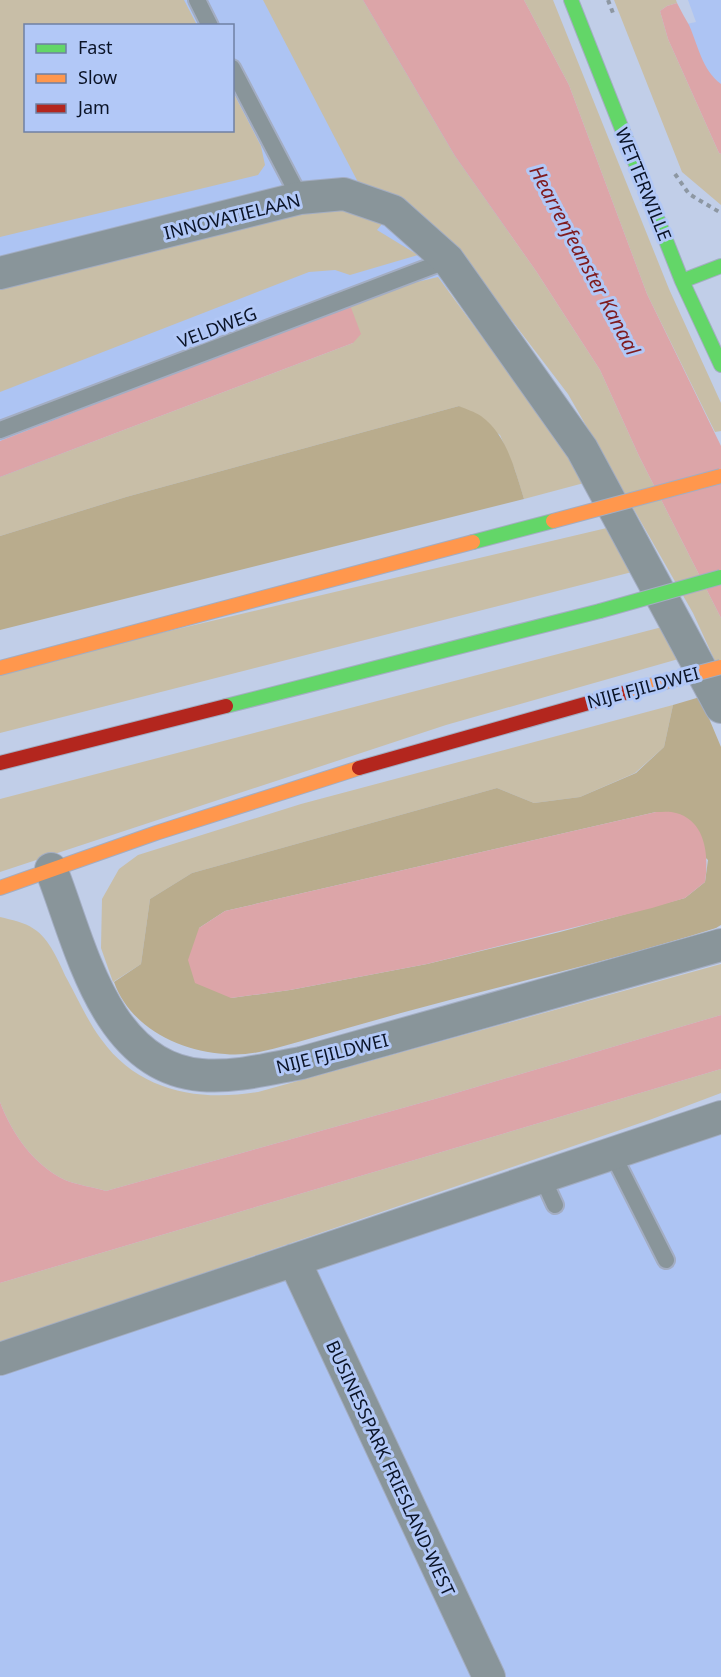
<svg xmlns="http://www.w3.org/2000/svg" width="721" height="1677" viewBox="0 0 721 1677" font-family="'Noto Sans',sans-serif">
<rect width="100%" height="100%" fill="#c1cee8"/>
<path fill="#adc4f3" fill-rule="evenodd" d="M0,0H406L522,219L429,309L0,478ZM26,26H232V130H26Z
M688,0H721V108L682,25L696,22Z
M721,1117V1677H0V1360Z"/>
<path fill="#c8bea7" d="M0,0H184L197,25L26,26V130H232L233,92L261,146L265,165L258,175L0,237Z
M263,0H363L455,156L536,271L600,370L639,456L721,618V674L693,613L568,394L487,288L360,186Z
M524,0H553L669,289L721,403V431L715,432L647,294L569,85Z
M614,0H676L677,3L667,6L660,11L668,39L719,153L721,154V205L682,172Z
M312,210L393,211L377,230L418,255L350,275L335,270L309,272L0,392V289Z
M438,277L485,341L536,406L584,483L524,499L515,470L500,435L459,406L126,497L0,536V477L353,343L350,305L392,288Z
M611,527L636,571L0,733V675L148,636Z
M666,626L682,658L446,725L0,872V799Z
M673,705L664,747L635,773L580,797L534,803L497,788L192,873L150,899L141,964L113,982L101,948L102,899L119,869L138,855L301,804Z
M0,917C12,920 24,922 34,929C50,939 59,963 67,979C78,999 87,1020 101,1039C138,1091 198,1102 258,1092L721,964V1015L449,1095L106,1191C93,1187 77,1185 65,1180C34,1165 12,1134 0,1102Z
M721,1069V1093L652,1119L0,1343V1283Z"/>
<path fill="#b9ac8d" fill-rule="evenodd" d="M459,406C466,409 475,412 481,416C507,435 515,470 524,499L0,630V536L126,497Z
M700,697L721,747V925L716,928C612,961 506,984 401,1013C369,1022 337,1031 305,1040C280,1047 251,1057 225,1054C179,1051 130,1027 114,982L141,964L150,899L192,873L497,788L534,803L580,797L636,773L664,747L673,705ZM656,812L708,860L705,882L685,898L560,932L427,964L290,990L231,998L199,928L225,911Z"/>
<path fill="#dca5a8" d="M363,0H524L569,85L647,294L721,446V618L639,456L600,370L536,271L455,156Z
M677,3C681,11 685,18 689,25C698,45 702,70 721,84V154L719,153L668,39L660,11L667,6Z
M350,305L361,334L353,343L0,477V441Z
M656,812C662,812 670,811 676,813C706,821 709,856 705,882L685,898L652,908L427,964L290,990L231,998L195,983L188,960L199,928L225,911Z
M721,1015V1069L0,1283V1102C12,1134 34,1165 65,1180C77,1185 93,1187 106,1191L449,1095Z"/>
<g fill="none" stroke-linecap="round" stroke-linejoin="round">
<g stroke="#a3adc2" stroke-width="20">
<path id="lane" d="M197,0L210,26
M232,68L300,198
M0,430L448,260
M612,1153L666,1260
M542,1177L555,1205"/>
</g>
<g stroke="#a3adc2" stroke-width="34">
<path id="street" d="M0,273L300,198L344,194L393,211L448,260L582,449L721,707
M51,869C80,942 104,1067 201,1075C234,1078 268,1069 301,1063L721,945
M294,1260L489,1677
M0,1359L721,1117"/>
</g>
<g stroke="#a3adc2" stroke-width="16">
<path id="fast" d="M571,0L682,281L721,365
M682,281L721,266
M473,542L553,521
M226,706L600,611"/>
</g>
<g stroke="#a3adc2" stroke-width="16">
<path id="slow" d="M0,668L473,542
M0,888L156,833L359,768"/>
</g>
<g stroke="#a3adc2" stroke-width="16">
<path id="jam" d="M0,763L226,706
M359,768L631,691"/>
</g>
<path stroke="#8d97a2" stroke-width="4" stroke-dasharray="4.5 4.5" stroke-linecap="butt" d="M608,0L613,13
M675,174L689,194L721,213"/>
<use href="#lane" stroke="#89959a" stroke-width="16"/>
<use href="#street" stroke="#89959a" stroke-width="32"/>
<use href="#fast" stroke="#63d668" stroke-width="14"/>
<use href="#slow" stroke="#ff974d" stroke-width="14"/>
<use href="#jam" stroke="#b3261e" stroke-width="14"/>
<g stroke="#a3adc2" stroke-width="16" stroke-linecap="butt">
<path id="fast-bridge" d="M600,611L721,577"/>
</g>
<g stroke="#a3adc2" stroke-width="16" stroke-linecap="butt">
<path id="slow-bridge" d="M553,521L721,476
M631,691L721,667"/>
</g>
<use href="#fast-bridge" stroke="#63d668" stroke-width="14"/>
<use href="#slow-bridge" stroke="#ff974d" stroke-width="14"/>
</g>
<g text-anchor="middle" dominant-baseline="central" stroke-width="6" stroke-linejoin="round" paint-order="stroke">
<g font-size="18" fill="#0a1327" stroke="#b2c8f7">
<text transform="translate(644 184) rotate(68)">WETTERWILLE</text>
<text transform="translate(232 216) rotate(-14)">INNOVATIELAAN</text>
<text transform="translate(217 327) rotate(-21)">VELDWEG</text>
<text transform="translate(643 687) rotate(-15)">NIJE FJILDWEI</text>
<text transform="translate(332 1053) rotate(-14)">NIJE FJILDWEI</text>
<text transform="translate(391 1468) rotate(65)">BUSINESSPARK FRIESLAND-WEST</text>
</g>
<g font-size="20" font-style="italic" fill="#7f1b1e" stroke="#b2c8f7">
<text transform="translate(585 260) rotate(62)">Hearrenfeanster Kanaal</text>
</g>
</g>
<rect x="24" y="24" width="210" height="108" fill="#b2c8f7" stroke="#6f80a4" stroke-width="1.5"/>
<rect x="36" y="44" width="30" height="9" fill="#63d668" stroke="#6f80a4" stroke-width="1.5"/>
<text x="78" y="54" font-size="18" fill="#0a1327">Fast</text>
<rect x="36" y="74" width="30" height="9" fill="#ff974d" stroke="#6f80a4" stroke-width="1.5"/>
<text x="78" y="84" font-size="18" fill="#0a1327">Slow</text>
<rect x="36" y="104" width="30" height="9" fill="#b3261e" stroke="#6f80a4" stroke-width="1.5"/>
<text x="78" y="114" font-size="18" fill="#0a1327">Jam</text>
</svg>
